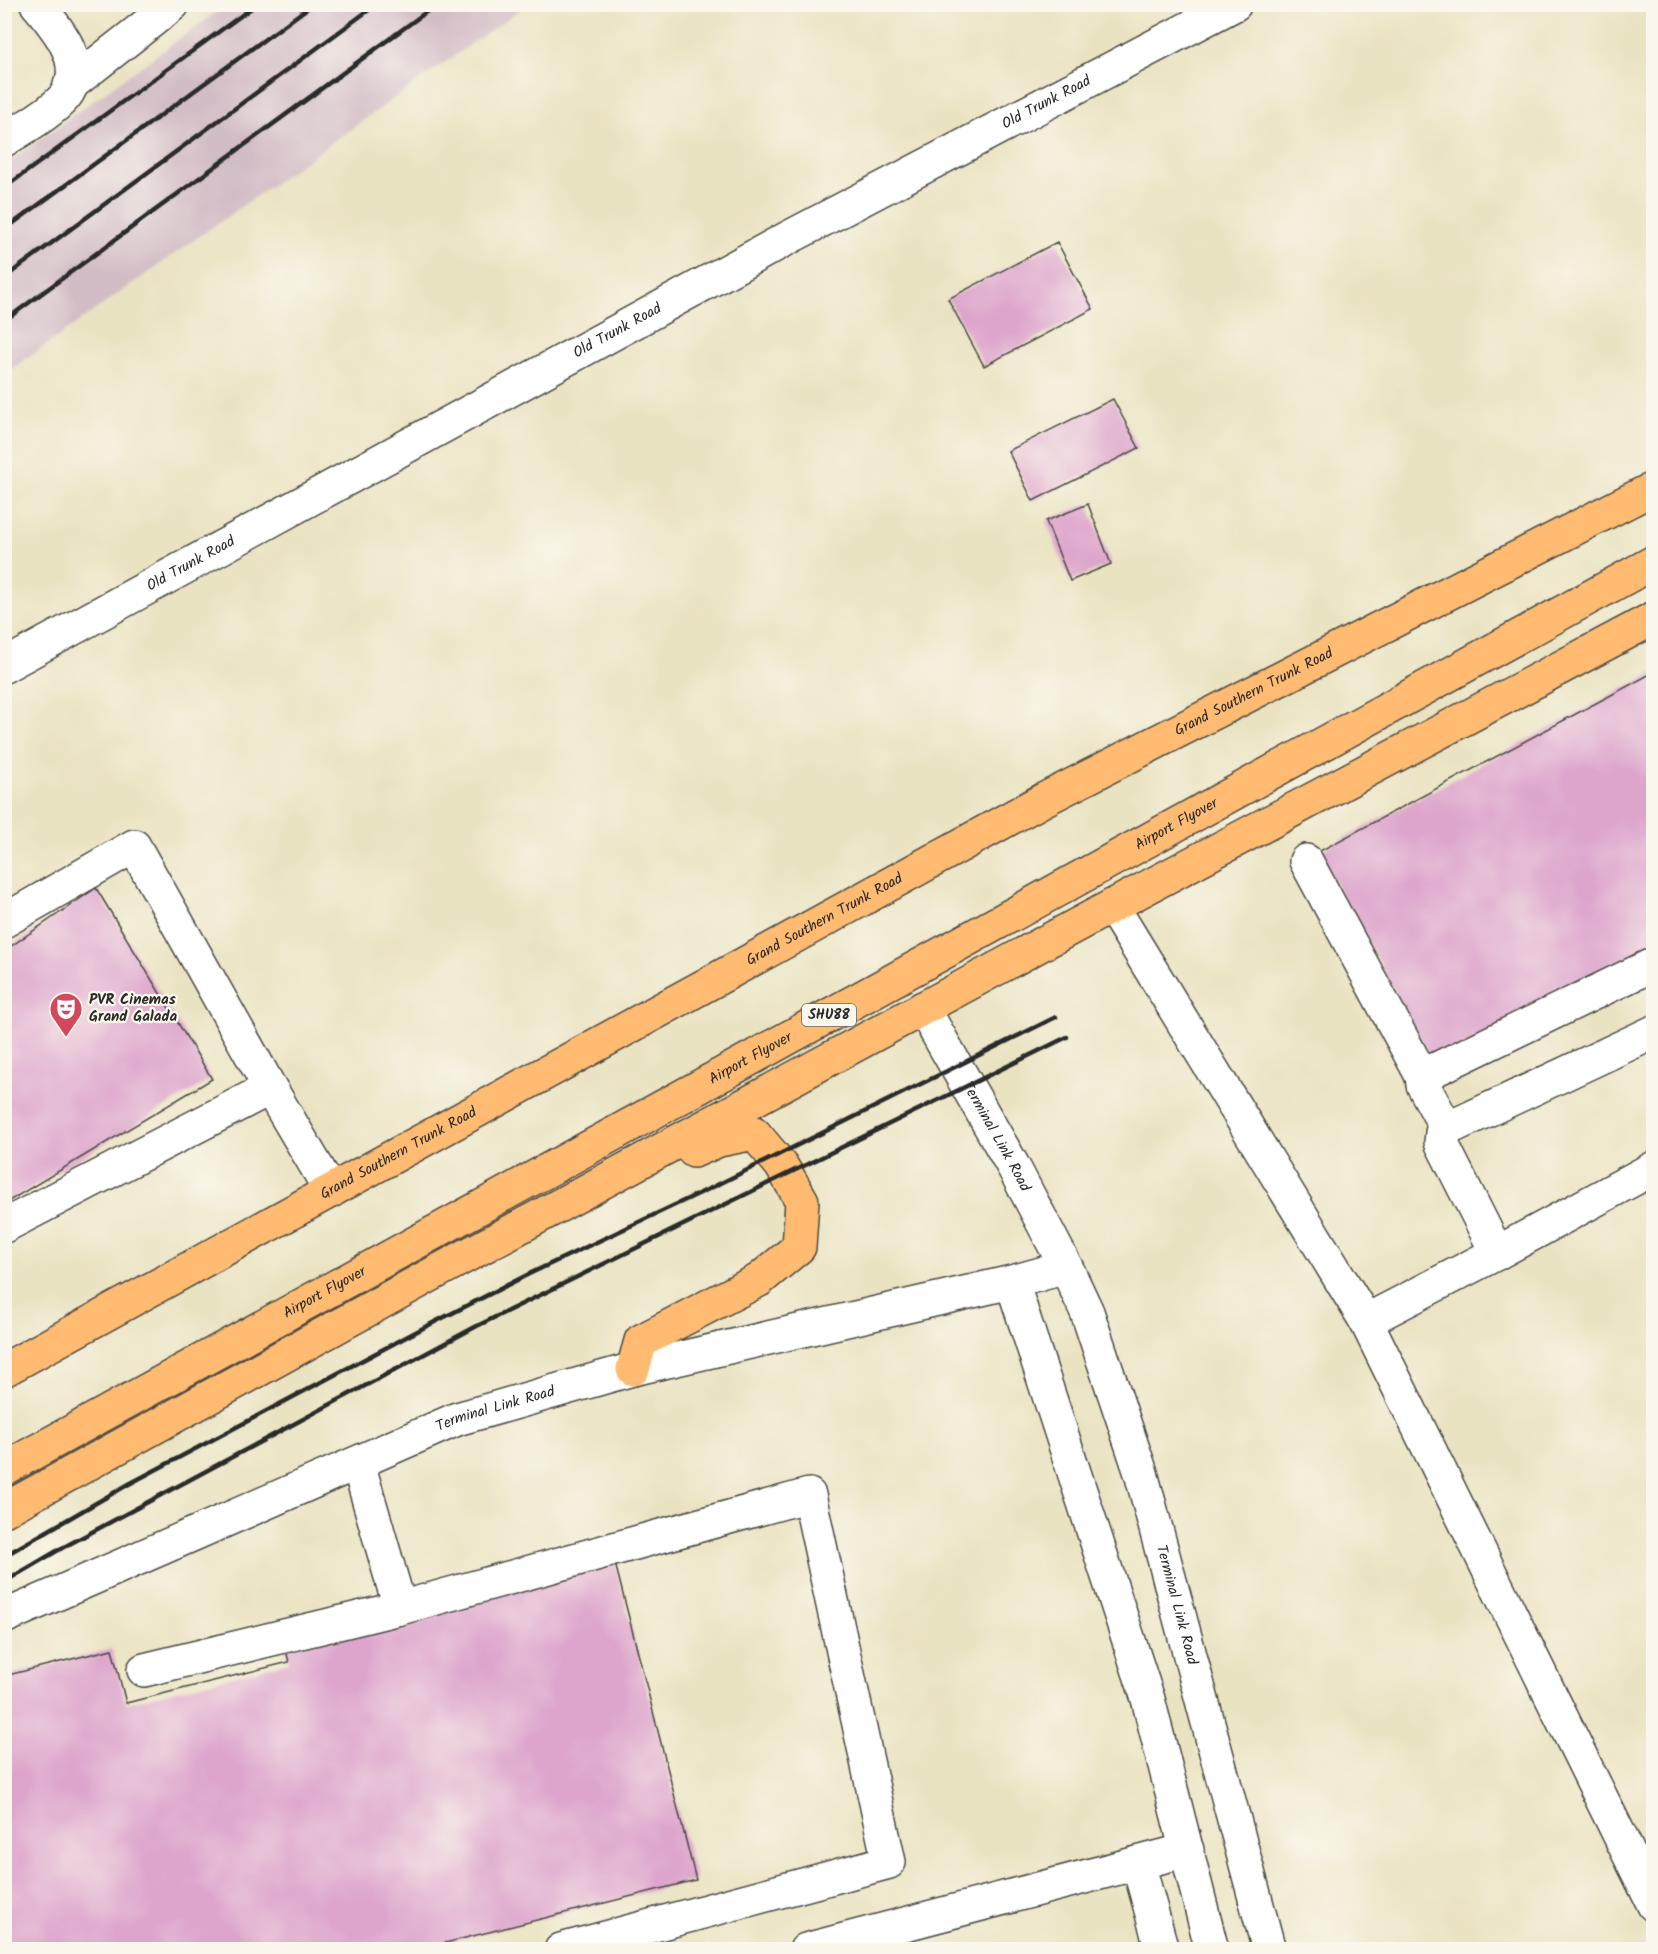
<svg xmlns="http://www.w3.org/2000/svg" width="1658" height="1954" viewBox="0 0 1658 1954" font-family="Kalam,sans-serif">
<rect width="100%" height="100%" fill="#fbf7ec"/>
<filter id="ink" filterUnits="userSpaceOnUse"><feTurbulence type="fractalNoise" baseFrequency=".0167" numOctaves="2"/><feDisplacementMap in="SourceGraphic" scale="12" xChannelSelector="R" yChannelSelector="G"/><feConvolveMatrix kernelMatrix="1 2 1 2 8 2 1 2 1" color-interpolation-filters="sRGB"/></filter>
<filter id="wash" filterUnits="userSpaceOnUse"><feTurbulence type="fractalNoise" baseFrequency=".008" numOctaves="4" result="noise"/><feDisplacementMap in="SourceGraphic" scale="24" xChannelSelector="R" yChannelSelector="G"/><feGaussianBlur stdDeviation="1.35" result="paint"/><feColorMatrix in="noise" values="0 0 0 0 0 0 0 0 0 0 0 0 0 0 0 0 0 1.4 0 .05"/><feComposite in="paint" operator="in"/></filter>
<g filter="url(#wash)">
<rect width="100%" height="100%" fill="#eae3c2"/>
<path fill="#d2bdc6" d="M228,4L526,5L5,374V164Z"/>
<g id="blocks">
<path fill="#dda4cc" d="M1057,242L1093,309L984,366L948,299Z
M1113,399L1139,448L1033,501L1008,451Z
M1088,504L1111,564L1070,581L1046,521Z
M1654,672V950L1435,1066L1318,852Z
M96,888L212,1079L4,1204V951Z
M614,1559L696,1880L417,1950H4V1676L112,1649L126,1703L289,1662L284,1642Z"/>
</g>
</g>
<g filter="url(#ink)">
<use href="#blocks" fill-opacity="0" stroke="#484742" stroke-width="1.5"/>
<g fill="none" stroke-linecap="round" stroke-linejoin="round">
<g stroke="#484742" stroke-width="36">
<g id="minor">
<path d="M70,85L173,4"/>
<path d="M4,140C21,130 59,108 68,92C86,61 56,27 37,4"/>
<path id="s1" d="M4,666L788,238L1235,4"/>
<path d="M1306,861L1422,1076"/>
<path d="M1112,906L1366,1321L1654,1905"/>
<path d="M4,921L134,846L270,1088L331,1191"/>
<path id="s2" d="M923,1008L1013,1166L1066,1267L1087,1312L1141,1473L1269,1950"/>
<path d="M1447,1129L1423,1085L1422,1076L1654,964"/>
<path d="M4,1226L270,1088"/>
<path d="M1497,1253L1441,1142L1442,1133L1447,1129L1654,1032"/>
<path d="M1012,1282L1148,1699L1212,1950"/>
<path d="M1366,1321L1497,1253L1654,1168"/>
<path d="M358,1463L400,1608L809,1495L889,1862L561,1950"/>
<path id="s3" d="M4,1617L457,1419L633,1369L1012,1282L1066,1267"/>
<path d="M144,1670L400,1608"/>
<path d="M1138,1863L1162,1950"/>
<path d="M806,1950L1187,1850"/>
</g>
</g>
<g stroke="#484742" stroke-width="36">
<g id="major">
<path d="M633,1369L641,1341L759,1280L799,1247L802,1201L781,1165L754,1133L719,1140L694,1151"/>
<path id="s4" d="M4,1370L1045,799L1654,488"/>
<path id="s5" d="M4,1469L1654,562"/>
<path d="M4,1510L427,1277L1112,906L1654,618"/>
</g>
</g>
<use href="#minor" stroke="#fff" stroke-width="33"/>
<use href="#major" stroke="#ffbb71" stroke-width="33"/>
<path stroke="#2b2b2b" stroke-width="4.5" d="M4,188L257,4
M4,230L313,4
M4,278L377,4
M4,321L437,4
M4,1556L129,1484L425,1327L529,1274L715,1186L1056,1017
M4,1582L62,1548L477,1326L1067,1037"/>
</g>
</g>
<defs>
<g id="theatre-pin" transform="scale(1.725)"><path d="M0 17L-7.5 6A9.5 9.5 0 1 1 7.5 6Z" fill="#d1495b" stroke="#fbf7ec"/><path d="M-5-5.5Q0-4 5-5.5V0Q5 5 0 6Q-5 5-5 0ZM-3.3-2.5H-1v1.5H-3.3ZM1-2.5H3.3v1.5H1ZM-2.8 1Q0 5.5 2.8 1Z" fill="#fff"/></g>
</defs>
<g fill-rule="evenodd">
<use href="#theatre-pin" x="66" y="1009"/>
</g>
<g text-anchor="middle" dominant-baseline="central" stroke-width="4.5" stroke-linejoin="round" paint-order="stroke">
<rect fill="#fbf7ec" stroke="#696865" stroke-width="1.5" x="802" y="1004" width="54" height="22" rx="4.5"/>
<g font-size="14" font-weight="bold" fill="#2b2b2b">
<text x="829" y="1015">SHU88</text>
</g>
<g font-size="15" fill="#2b2b2b" stroke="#fbf7ec">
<text stroke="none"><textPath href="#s1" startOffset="1185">Old Trunk Road</textPath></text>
<text stroke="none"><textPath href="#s1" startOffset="699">Old Trunk Road</textPath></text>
<text stroke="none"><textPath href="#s1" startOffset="213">Old Trunk Road</textPath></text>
<text stroke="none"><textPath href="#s4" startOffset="1422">Grand Southern Trunk Road</textPath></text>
<text stroke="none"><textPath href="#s5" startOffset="1338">Airport Flyover</textPath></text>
<text stroke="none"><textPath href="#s4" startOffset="936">Grand Southern Trunk Road</textPath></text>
<text stroke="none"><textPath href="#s5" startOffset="852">Airport Flyover</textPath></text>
<text stroke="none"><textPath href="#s2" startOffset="148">Terminal Link Road</textPath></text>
<text stroke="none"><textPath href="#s4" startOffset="450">Grand Southern Trunk Road</textPath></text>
<text stroke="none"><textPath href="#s5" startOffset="366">Airport Flyover</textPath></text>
<text stroke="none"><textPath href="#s3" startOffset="534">Terminal Link Road</textPath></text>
<text stroke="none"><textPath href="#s2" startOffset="652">Terminal Link Road</textPath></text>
</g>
<g font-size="15" font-weight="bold" fill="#2b2b2b" stroke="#fbf7ec" text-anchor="start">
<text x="89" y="1000">PVR Cinemas<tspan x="89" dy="17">Grand Galada</tspan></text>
</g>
</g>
<rect width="1658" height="1954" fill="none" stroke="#fbf7ec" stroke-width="24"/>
</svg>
